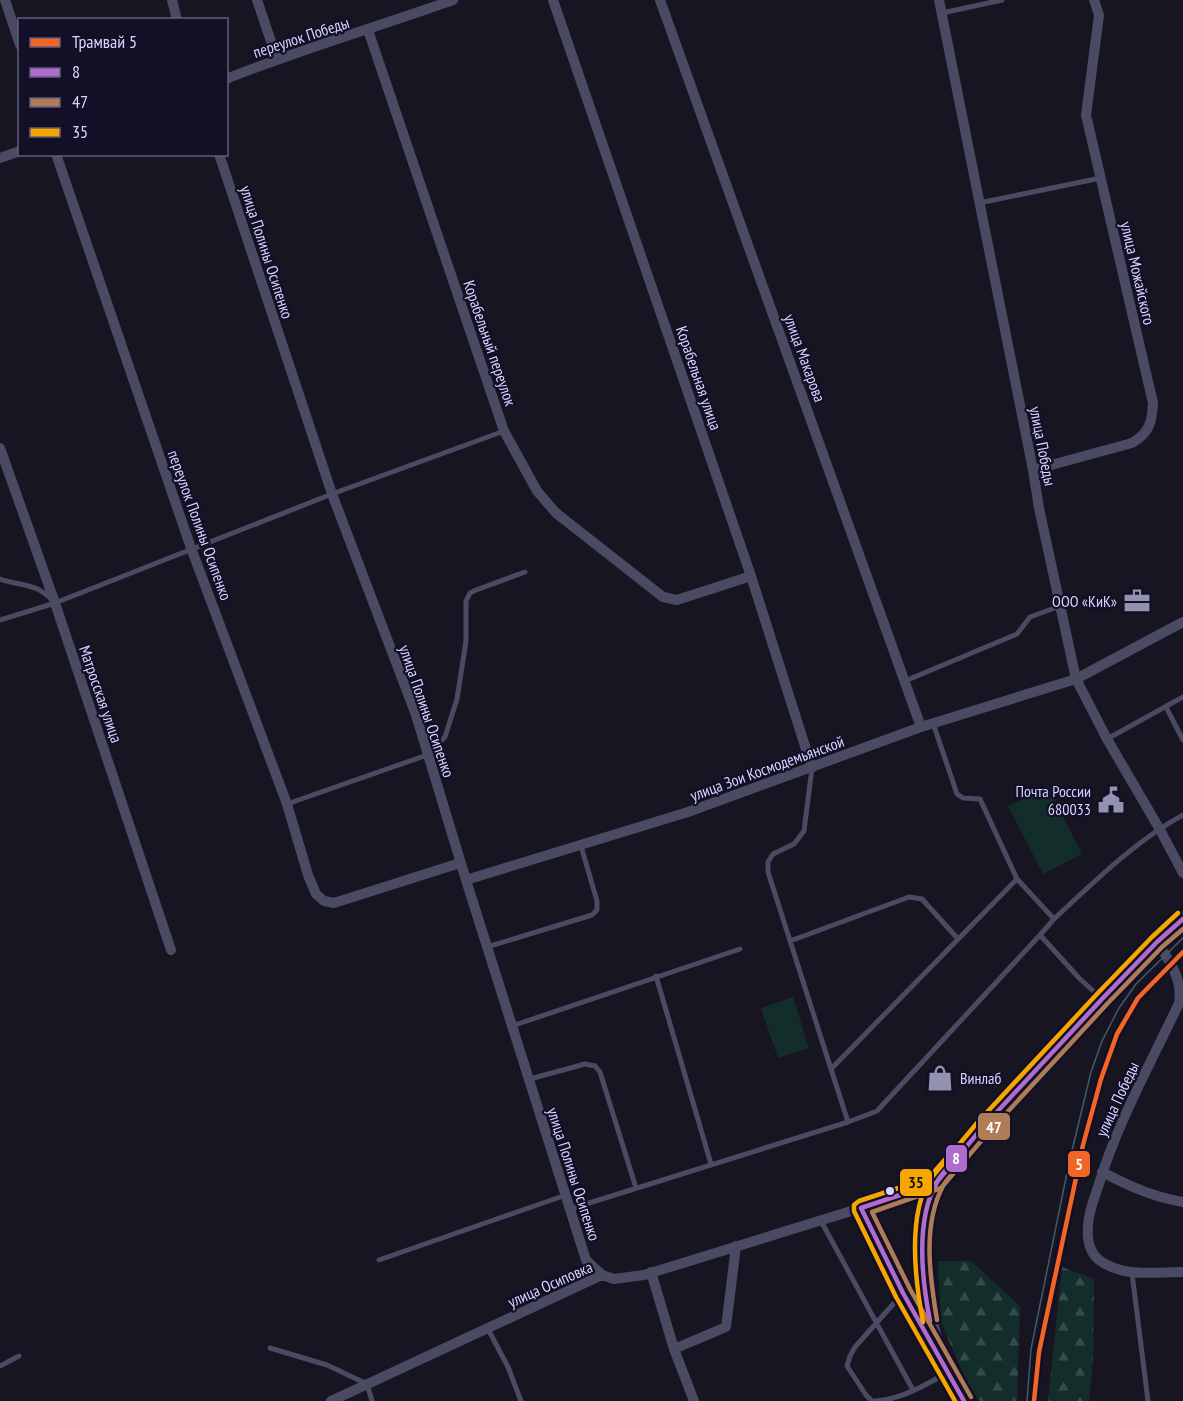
<svg xmlns="http://www.w3.org/2000/svg" width="1183" height="1401" viewBox="0 0 1183 1401" font-family="'PT Sans Narrow',sans-serif">
<defs>
<pattern id="forest-firs" width="22" height="20" patternUnits="userSpaceOnUse" patternTransform="scale(1.5)"><rect width="22" height="20" fill="#132d2b"/><path d="M5 1l3.5 6h-7zM16 11l3.5 6h-7z" fill="#354b4b"/></pattern>
</defs>
<rect width="100%" height="100%" fill="#161521"/>
<path fill="url(#forest-firs)" d="M938,1261H971L1020,1306L1017,1401H980L970,1389L941,1322Z
M1062,1267L1094,1279L1093,1362L1089,1401H1048Z"/>
<path fill="#132d2b" d="M1048,786L1082,854L1043,874L1008,806Z
M793,997L809,1048L778,1058L761,1008Z"/>
<g fill="none" stroke-linecap="round" stroke-linejoin="round">
<path stroke="#4a4b62" stroke-width="5" d="M942,13L1002,0
M979,203L1101,178
M0,579C24,587 36,582 55,603L332,494L504,431
M0,620L55,603
M905,681L1017,634L1030,617L1060,606
M1166,707L1183,740
M933,723L957,794L963,798L980,799L1017,879L1054,919L1040,935L1079,978L1102,999
M1107,739L1183,697
M287,804L427,755L445,737L457,699L466,641V601L470,593L476,590L525,572
M1054,919C1095,881 1134,842 1183,815
M790,941L909,897L922,899L958,939
M487,947L592,915L597,910V901L581,846
M656,976L711,1164
M512,1026L740,949
M831,1069L1017,879
M530,1079L585,1064L595,1066L600,1072L636,1188
M848,1122L877,1111L1040,935
M570,1209L848,1122L768,872V862L773,854L794,844L804,831L812,768
M821,1221L913,1390
M379,1260L566,1195
M1132,1273L1148,1401
M488,1329L508,1367L521,1401
M270,1348L327,1365L367,1384L372,1401
M0,1366L19,1356
M872,1401L866,1395L847,1366L850,1356L855,1347L903,1293
M875,1401C899,1400 924,1386 945,1374"/>
<path stroke="#4a4b62" stroke-width="10" d="M5,0L20,45
M172,0L177,20
M257,0L277,59
M553,0L751,576L812,768
M660,0L921,727
M939,0L1033,470L1039,508L1076,679L1107,739L1159,828L1183,873
M368,30L504,431L537,491L556,513L663,597L677,600L751,576
M226,79C301,49 377,27 453,0
M56,154L191,548L287,804L308,875L316,894L324,901L334,903L460,863
M219,154L332,494L416,715L466,880L586,1260L602,1275
M0,158L20,151
M0,448L55,603L171,950
M1033,470L1132,443C1149,433 1152,423 1153,403L1086,115L1099,15L1094,0
M466,880L688,812L921,727L1076,679L1183,622
M1157,942C1169,960 1183,979 1179,1003C1151,1063 1117,1123 1098,1187C1094,1199 1088,1214 1088,1227C1087,1238 1089,1252 1099,1260C1123,1278 1155,1272 1183,1272
M1102,1172C1129,1186 1153,1197 1183,1202
M861,1208L931,1343
M651,1272L674,1349L694,1401
M674,1349L726,1327L736,1246
M331,1401L602,1275L614,1279L644,1275L861,1208L936,1183"/>
<path stroke="#4d4e68" stroke-width="15" d="M964,1401L939,1357L924,1295L922,1277L924,1239L927,1213L936,1183L982,1128L1102,999L1157,942L1183,919"/>
<path stroke="#425b6a" stroke-width="1.5" d="M1027,1401L1031,1349L1069,1163L1091,1072L1102,1041L1119,1008L1136,984L1183,938"/>
<g stroke="#120f27" stroke-width="9">
<path id="bus-1" d="M930,1321C922,1280 915,1220 937,1182C941,1174 949,1167 955,1160
M964,1401L903,1293L861,1208L936,1183L982,1128L1102,999L1157,942L1183,919"/>
</g>
<g stroke="#120f27" stroke-width="9">
<path id="bus-2" d="M937,1320C930,1278 922,1225 943,1186C947,1178 955,1172 961,1165
M971,1397L910,1289L872,1212L941,1188L988,1133L1107,1004L1162,947L1183,929"/>
</g>
<g stroke="#120f27" stroke-width="9">
<path id="bus-3" d="M923,1322C915,1280 907,1215 931,1176C936,1169 943,1162 949,1155
M955,1401L896,1297L854,1211V1205L859,1201L932,1177L977,1123L1097,994L1152,937L1178,913"/>
</g>
<use href="#bus-1" stroke="#b06ccc" stroke-width="4.5"/>
<use href="#bus-2" stroke="#b07c57" stroke-width="4.5"/>
<use href="#bus-3" stroke="#f7a600" stroke-width="4.5"/>
<g stroke="#120f27" stroke-width="9">
<path id="tram-1" d="M1034,1401L1039,1352L1083,1145L1101,1079L1117,1034L1138,998L1183,952"/>
</g>
<use href="#tram-1" stroke="#f26522" stroke-width="4.5"/>
</g>
<defs>
<g id="office-bare" transform="scale(2.07)"><path d="M-6-3h4V-5.5h4V-3h4V5H-6ZM-1-4.5V-3h2v-1.5ZM-6 0V1H6V0Z" fill="#9392b1" stroke="#120f27" stroke-width="2.5" paint-order="stroke"/></g>
<g id="civic-bare" transform="scale(2.07)"><path d="M-.6-6.5H3V-4.5H.6V-3L4-1V1h2V6H-6V1h2V-1L-.6-3ZM-1.2 2.5V6h2.4V2.5Z" fill="#9392b1" stroke="#120f27" stroke-width="2.5" paint-order="stroke"/></g>
<g id="shop-bare" transform="scale(2.07)"><path d="M-5-2.5h2.3a2.7 3.5 0 0 1 5.4 0H5L5.5 6h-11ZM-1.5-2.5h3a1.5 2.3 0 0 0-3 0Z" fill="#9392b1" stroke="#120f27" stroke-width="2.5" paint-order="stroke"/></g>
</defs>
<g fill-rule="evenodd">
<use href="#office-bare" x="1137" y="601"/>
<use href="#civic-bare" x="1111" y="800"/>
<use href="#shop-bare" x="940" y="1078"/>
</g>
<circle fill="#d7d5ff" stroke="#120f27" stroke-width="2" cx="890" cy="1191" r="5"/>
<g text-anchor="middle" dominant-baseline="central" stroke-width="4.5" stroke-linejoin="round" paint-order="stroke">
<g font-size="16" fill="#d7d5ff" stroke="#120f27">
<text transform="translate(301 37) rotate(-18)">переулок Победы</text>
<text transform="translate(267 252) rotate(72)">улица Полины Осипенко</text>
<text transform="translate(1138 273) rotate(77)">улица Можайского</text>
<text transform="translate(490 343) rotate(71)">Корабельный переулок</text>
<text transform="translate(805 358) rotate(70)">улица Макарова</text>
<text transform="translate(699 378) rotate(71)">Корабельная улица</text>
<text transform="translate(1043 446) rotate(79)">улица Победы</text>
<text transform="translate(200 525) rotate(70)">переулок Полины Осипенко</text>
<text transform="translate(101 694) rotate(71)">Матросская улица</text>
<text transform="translate(427 711) rotate(71)">улица Полины Осипенко</text>
<text transform="translate(767 768) rotate(-20)">улица Зои Космодемьянской</text>
<text transform="translate(1117 1099) rotate(-65)">улица Победы</text>
<text transform="translate(574 1174) rotate(72)">улица Полины Осипенко</text>
<text transform="translate(550 1284) rotate(-24)">улица Осиповка</text>
</g>
<g font-size="16" fill="#d7d5ff" stroke="#120f27" text-anchor="end">
<text x="1117" y="601">ООО «КиК»</text>
<text x="1091" y="791">Почта России<tspan x="1091" dy="18">680033</tspan></text>
<text x="960" y="1078" text-anchor="start">Винлаб</text>
</g>
</g>
<g stroke="#120f27" stroke-width="2">
<rect x="977" y="1112" width="34" height="29" rx="6" fill="#b07c57"/>
<rect x="945" y="1144" width="23" height="29" rx="6" fill="#b06ccc"/>
<rect x="1067" y="1150" width="24" height="28" rx="6" fill="#f26522"/>
<rect x="899" y="1168" width="34" height="29" rx="6" fill="#f7a600"/>
</g>
<g font-size="16" text-anchor="middle" font-weight="bold" fill="#fff">
<text x="994" y="1133">47</text>
<text x="956" y="1164">8</text>
<text x="1079" y="1170">5</text>
</g>
<g font-size="16" text-anchor="middle" font-weight="bold" fill="#111">
<text x="916" y="1188">35</text>
</g>
<rect x="18" y="18" width="210" height="138" fill="#120f27" stroke="#615e7d" stroke-width="1.5"/>
<rect x="30" y="38" width="30" height="9" fill="#f26522" stroke="#615e7d" stroke-width="1.5"/>
<text x="72" y="48" font-size="18" fill="#d7d5ff">Трамвай 5</text>
<rect x="30" y="68" width="30" height="9" fill="#b06ccc" stroke="#615e7d" stroke-width="1.5"/>
<text x="72" y="78" font-size="18" fill="#d7d5ff">8</text>
<rect x="30" y="98" width="30" height="9" fill="#b07c57" stroke="#615e7d" stroke-width="1.5"/>
<text x="72" y="108" font-size="18" fill="#d7d5ff">47</text>
<rect x="30" y="128" width="30" height="9" fill="#f7a600" stroke="#615e7d" stroke-width="1.5"/>
<text x="72" y="138" font-size="18" fill="#d7d5ff">35</text>
</svg>
